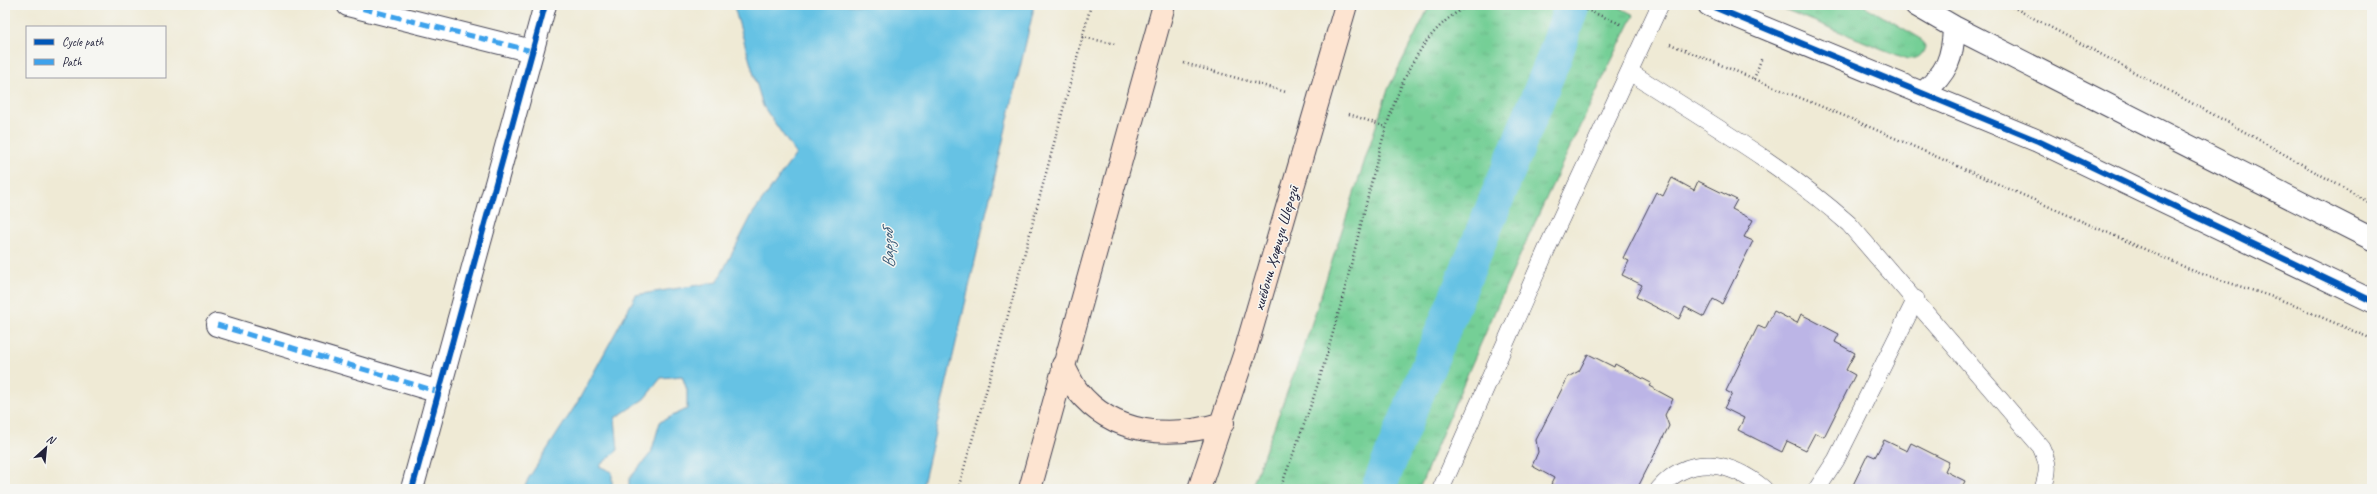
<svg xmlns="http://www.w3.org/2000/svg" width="2377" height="494" viewBox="0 0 2377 494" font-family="Caveat,sans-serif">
<defs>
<pattern id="grass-tufts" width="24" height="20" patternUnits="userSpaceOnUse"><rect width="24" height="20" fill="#75cf96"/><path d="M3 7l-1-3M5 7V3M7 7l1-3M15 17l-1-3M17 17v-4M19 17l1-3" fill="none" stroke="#65b182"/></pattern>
</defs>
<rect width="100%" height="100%" fill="#f6f6f2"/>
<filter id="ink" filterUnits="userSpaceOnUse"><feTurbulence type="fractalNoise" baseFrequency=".025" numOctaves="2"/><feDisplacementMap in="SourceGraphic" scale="8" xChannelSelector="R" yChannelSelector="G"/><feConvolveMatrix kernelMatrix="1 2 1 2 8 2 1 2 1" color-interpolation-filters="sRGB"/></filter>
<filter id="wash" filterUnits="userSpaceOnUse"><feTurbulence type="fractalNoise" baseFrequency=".012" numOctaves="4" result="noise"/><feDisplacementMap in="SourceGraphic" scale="16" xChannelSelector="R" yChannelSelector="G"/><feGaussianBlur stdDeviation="0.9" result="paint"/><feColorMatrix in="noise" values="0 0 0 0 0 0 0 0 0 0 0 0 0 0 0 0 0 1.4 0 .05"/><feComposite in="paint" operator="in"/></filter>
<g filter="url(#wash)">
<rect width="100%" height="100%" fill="#efead5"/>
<path fill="url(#grass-tufts)" stroke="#4c7868" d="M1430,5H1615L1634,15C1557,170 1485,329 1419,489H1251L1305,344L1388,89Z
M1774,5H1863L1920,38L1925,47C1922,57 1917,59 1907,59Z"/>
<path fill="#66c2e4" stroke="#447290" d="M736,5H1033V12L922,489H629V479L651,453L660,422L687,409V390L682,376L661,378L644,399L615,418L618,450L599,466L612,472V489H524L528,479L577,403L636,295L717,282L753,213L796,154L763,106L734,7Z"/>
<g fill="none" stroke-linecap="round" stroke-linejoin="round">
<path stroke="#66c2e4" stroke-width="35" d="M1378,489L1554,58L1572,5"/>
</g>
<g id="blocks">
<path fill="#bcb5e6" d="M1672,178L1694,190L1698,181L1737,200L1732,209L1753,220L1744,237L1753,241L1722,304L1713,299L1704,317L1685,307L1679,319L1636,297L1642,285L1622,275L1629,261L1623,258L1656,192L1663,196Z
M1774,311L1797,323L1801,314L1839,334L1835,342L1855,353L1846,370L1855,375L1824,437L1815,433L1806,450L1787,441L1782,452L1738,430L1744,418L1724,408L1732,394L1726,391L1758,326L1765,329Z
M1588,354L1614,367L1615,364L1651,383L1649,386L1673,399L1665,415L1669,426L1637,489H1561L1551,484L1554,478L1532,466L1538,452L1536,440L1568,377L1579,371Z
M1884,440L1907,451L1911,443L1949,462L1945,471L1965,481L1961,489H1851L1868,454L1875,457Z"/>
</g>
</g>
<g filter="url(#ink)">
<use href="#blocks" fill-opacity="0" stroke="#414052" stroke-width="1"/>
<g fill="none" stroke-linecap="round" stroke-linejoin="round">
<g stroke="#414052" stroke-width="18">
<path id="service" d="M1630,72C1704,120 1783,165 1849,224L2041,447C2049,465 2049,470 2043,489
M1441,489L1549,244L1660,5
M1659,489C1689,453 1731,461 1764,489
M1817,489L1836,460L1916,299"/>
</g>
<g stroke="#414052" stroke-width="24">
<path id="minor" d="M348,5L532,51
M1709,5L2038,141L2372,301
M1916,5L1954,27L2372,239
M1923,93C1947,73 1953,58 1954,27
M217,325L439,392
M412,489L545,5"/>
</g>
<g stroke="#414052" stroke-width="24">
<path id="secondary" d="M1063,365C1068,373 1071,382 1077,390C1113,436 1171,439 1223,423
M1030,489L1164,5
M1199,489L1245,352L1346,5"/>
</g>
<path stroke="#414052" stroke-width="2.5" stroke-dasharray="1 3" stroke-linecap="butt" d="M1575,5L1623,25
M2009,5L2229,123L2372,204
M1082,37L1115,44
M1670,44L1854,120L2196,272L2279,299L2372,339
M1184,63L1286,92
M1754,79L1762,57
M1349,114L1386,127
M958,489L1007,319L1091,5
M1280,489C1298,441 1317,392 1330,343C1343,298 1354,253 1365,208C1382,142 1401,37 1470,5"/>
<use href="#service" stroke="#fff" stroke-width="17"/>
<use href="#minor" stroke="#fff" stroke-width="22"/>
<use href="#secondary" stroke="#fde4d1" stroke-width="22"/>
<path stroke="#3ea2ec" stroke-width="5" stroke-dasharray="10 5" stroke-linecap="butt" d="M348,5L532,51
M217,325L439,392"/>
<g stroke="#f6f6f2" stroke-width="8">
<path id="cycleway" d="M1709,5L2038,141L2372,301
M412,489L545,5"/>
</g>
<use href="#cycleway" stroke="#0057b8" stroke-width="6"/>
</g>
</g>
<g text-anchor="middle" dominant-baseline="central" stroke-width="3" stroke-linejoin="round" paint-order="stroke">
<g font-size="16" fill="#22223b" stroke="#f6f6f2">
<text transform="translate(1276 248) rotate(-74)">хиёбони Ҳофизи Шерозӣ</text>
</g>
<g font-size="17" font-style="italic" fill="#3a5a76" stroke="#f6f6f2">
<text transform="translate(888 249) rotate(-92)">Варзоб</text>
</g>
</g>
<rect width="2377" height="494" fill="none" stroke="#f6f6f2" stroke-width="20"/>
<rect x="26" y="26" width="140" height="52" fill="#f6f6f2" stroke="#a1a1a9"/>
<rect x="34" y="39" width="20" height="6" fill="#0057b8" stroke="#a1a1a9"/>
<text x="62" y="46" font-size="12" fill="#22223b">Cycle path</text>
<rect x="34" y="59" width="20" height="6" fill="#3ea2ec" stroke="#a1a1a9"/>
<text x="62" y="66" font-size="12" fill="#22223b">Path</text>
<g transform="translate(46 448) rotate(27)" stroke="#f6f6f2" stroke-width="3" paint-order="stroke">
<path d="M0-3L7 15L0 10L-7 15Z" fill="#22223b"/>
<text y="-6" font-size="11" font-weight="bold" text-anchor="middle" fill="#22223b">N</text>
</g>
</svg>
